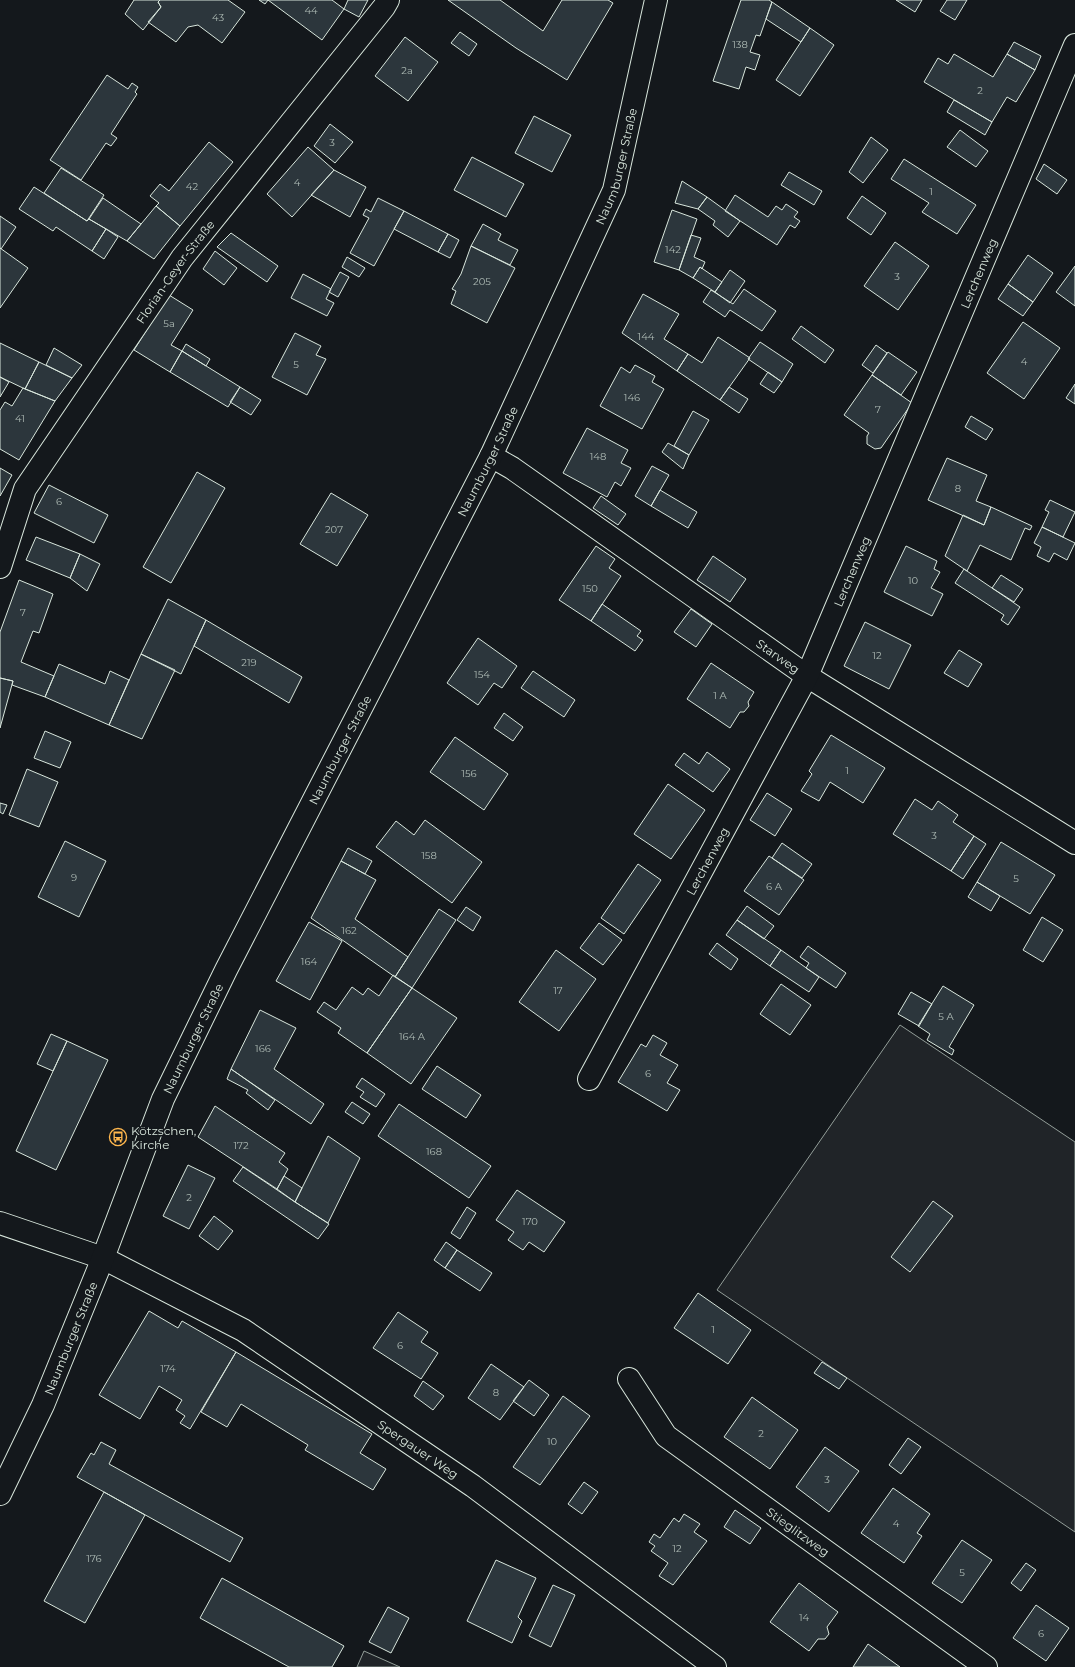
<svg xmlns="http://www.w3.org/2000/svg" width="1075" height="1667" viewBox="0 0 1075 1667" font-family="Montserrat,sans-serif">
<rect width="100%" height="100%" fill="#14181c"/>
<path fill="#202428" stroke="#939e99" d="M900,1025L1075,1142V1532L717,1290Z
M364,1651L400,1667H357Z"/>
<path fill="#2c363c" stroke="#d8e6dc" d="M134,0H160L158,2L161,7L143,30L125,14Z
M160,0H228L245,12L222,43L198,25L188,27L176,42L148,22L161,7L158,2Z
M259,0H332L344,9L322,40L268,0L265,4Z
M348,0H368L359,17L344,9Z
M448,0H500L543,31L562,0H608L613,3L567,80L516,48Z
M741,0H769L772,2L760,36L756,35L750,52L760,55L755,70L746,67L739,89L713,81Z
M896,0H922L915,12Z
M947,0H967L955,20L940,11Z
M772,2L810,28L801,42L766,19Z
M810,28L834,45L800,96L776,80Z
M460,32L477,44L469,56L451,43Z
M405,37L438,62L408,101L375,76Z
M1014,42L1041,56L1035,70L1007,54Z
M954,54L993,77L1007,54L1035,70L1016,102L1007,97L992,122L924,82L938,58L948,64Z
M107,75L128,89L132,83L138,87L135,92L137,94L111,134L117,138L111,146L106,143L81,180L50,160Z
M954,100L992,122L985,135L947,112Z
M534,116L571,135L552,172L515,153Z
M330,124L353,142L335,163L314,146Z
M960,130L988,151L976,167L947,147Z
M871,137L888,150L863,183L849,172Z
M209,142L233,162L180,226L156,206L159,203L150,196L160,184L169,191Z
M308,147L334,170L292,217L267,194Z
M472,157L524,184L506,217L454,190Z
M904,159L976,205L957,234L922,212L929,203L891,179Z
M1044,164L1067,180L1057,194L1036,179Z
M61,168L104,195L87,221L44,193Z
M334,170L366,187L350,217L311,195Z
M789,172L822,191L814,205L781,185Z
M682,181L707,197L698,209L675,203Z
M34,187L87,221L89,219L106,229L92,251L56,227L53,231L19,209Z
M735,195L768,217L776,206L782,210L786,204L798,212L794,217L800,221L795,228L790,225L777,245L725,211Z
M862,196L886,213L871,235L847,218Z
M707,197L740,221L728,237L713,225L715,221L698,209Z
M103,198L141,224L127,241L89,219Z
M378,198L404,211L374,266L350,253L369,218L363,215L366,209L371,212Z
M156,206L180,226L154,259L127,241Z
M672,210L697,219L679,270L654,262Z
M404,211L448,234L438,252L394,229Z
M0,216L16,227L1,249L0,248Z
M483,224L501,234L498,240L518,250L510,265L471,246Z
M106,229L118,237L104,259L92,251Z
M231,233L278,266L267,282L217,247Z
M448,234L459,240L450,258L438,252Z
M691,235L701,238L694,257L705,262L702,269L700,267L693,278L679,270Z
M895,242L929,266L898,310L864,286Z
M471,246L515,268L487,323L451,304L456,291L452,289L461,274Z
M0,248L28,268L0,308Z
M215,251L237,268L224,285L203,269Z
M1028,255L1053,273L1033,302L1008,284Z
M347,257L365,268L359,277L342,267Z
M1075,266V306L1056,292Z
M700,267L722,282L715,292L693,278Z
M730,270L745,281L730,303L715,292Z
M340,272L349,277L338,297L329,292Z
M303,274L331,289L326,299L334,303L327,316L291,298Z
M1008,284L1033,302L1023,316L998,299Z
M744,289L776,311L762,331L730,310L725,317L703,302L711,290L733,304Z
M643,294L679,314L664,339L688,354L677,371L622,333Z
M169,295L193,310L171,345L182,351L170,372L134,350Z
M1023,322L1060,348L1024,399L987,373Z
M801,326L834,350L825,363L792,339Z
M295,333L321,346L316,355L326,359L307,395L272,377Z
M718,337L750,358L720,400L677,371L688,354L702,363Z
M760,342L793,364L782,382L748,359Z
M0,343L39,362L25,389L0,377Z
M186,344L210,359L206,366L182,351Z
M876,345L887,353L873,373L862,365Z
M54,348L82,365L72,378L46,365Z
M182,351L240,387L228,407L170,372Z
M888,352L917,372L901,395L872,375Z
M39,362L72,378L55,401L25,389Z
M635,365L655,376L652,382L664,389L642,429L600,406L621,367L630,373Z
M768,372L782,382L774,393L760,384Z
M872,375L912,403L881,448L875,449L867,444V436L869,433L844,415Z
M0,377L9,382L0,397Z
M1075,384V404L1066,398Z
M240,387L261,400L251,415L230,402Z
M729,387L748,399L739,413L720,400Z
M23,388L55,401L19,460L0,449V410L5,402L12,406Z
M693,411L709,420L689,455L674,446Z
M971,416L993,429L986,440L965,427Z
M587,428L628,450L621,463L631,468L621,486L615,482L607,497L563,473Z
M668,443L689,455L683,469L662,452Z
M947,458L987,475L976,501L991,507L984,525L928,500Z
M652,466L669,475L651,506L635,496Z
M0,468L12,475L0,496Z
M197,472L225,488L171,583L143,567Z
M49,485L108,515L94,543L34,513Z
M660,490L697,512L688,528L651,506Z
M331,493L368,515L337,566L300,544Z
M601,496L626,514L618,525L593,508Z
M1050,500L1075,512L1063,537L1042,527L1049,512L1045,510Z
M991,507L1032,526L1030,530L1025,528L1011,560L980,545L967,571L945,556L963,515L984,525Z
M1042,527L1075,543L1067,560L1054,553L1049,562L1037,556L1041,547L1034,543Z
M36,537L80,554L70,578L26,560Z
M596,546L615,559L609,568L621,576L591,621L559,600Z
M906,546L937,561L934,569L940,572L931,588L943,594L932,616L884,592Z
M80,554L100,564L87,591L70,578Z
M713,556L746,579L730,602L697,580Z
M964,569L1020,607L1008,625L1001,620L1004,615L955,583Z
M1001,575L1023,589L1014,602L992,588Z
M19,580L53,594L39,633L33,631L21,662L54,676L45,697L12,685L13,681L0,678V632Z
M168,599L206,620L181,674L141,654Z
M602,604L641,631L637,636L643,640L635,651L591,621Z
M691,609L712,624L696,647L674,632Z
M206,620L302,677L289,703L194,646Z
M865,622L911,645L889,689L844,666Z
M478,638L517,666L502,688L494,683L478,705L447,683Z
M959,650L982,664L968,687L944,673Z
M141,654L175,670L142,739L109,725Z
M711,663L754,692L748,702L749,706L744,712H740L730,728L687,699Z
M59,664L105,684L110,671L129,680L109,725L45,697Z
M533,671L575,700L564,717L521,688Z
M0,678L13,681L0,728Z
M504,713L523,727L513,741L494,728Z
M45,731L71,742L60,768L34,758Z
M831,735L885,768L863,803L830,782L819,801L801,791L812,774L809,771Z
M455,737L508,774L484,810L430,772Z
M707,752L730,769L713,792L675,765L684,753L699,764Z
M27,769L58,782L39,827L9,815Z
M668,784L705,810L671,859L634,834Z
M767,793L792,809L775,836L750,820Z
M915,799L932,810L938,801L958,815L953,822L974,836L951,871L893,834Z
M0,803L7,805L3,814L0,812Z
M425,820L482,862L452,903L376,847L396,821L414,835Z
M974,836L986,844L963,879L951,871Z
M65,841L106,861L79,917L38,897Z
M1001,842L1055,875L1030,914L977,882Z
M782,843L812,864L802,878L772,858Z
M348,848L372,861L365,874L341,861Z
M769,856L804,880L779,915L744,891Z
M341,861L376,880L355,919L408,957L395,977L311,918Z
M638,864L661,880L624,934L601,918Z
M977,882L1000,896L991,911L968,897Z
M747,906L774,926L764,939L737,920Z
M466,907L481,917L473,931L457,920Z
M439,909L456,920L412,988L395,977Z
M1042,917L1063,930L1043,962L1023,950Z
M737,920L781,950L770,966L726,935Z
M309,922L342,941L310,1000L276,981Z
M599,923L622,940L603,965L580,948Z
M717,943L738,959L731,970L709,954Z
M808,946L846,973L836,988L806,968L809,963L800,957Z
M556,950L596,979L559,1031L519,1002Z
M781,950L819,977L809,992L770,966Z
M393,975L412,988L367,1053L338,1033L341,1028L317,1012L324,1002L336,1010L352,987L363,995L368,988L379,996Z
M781,984L811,1005L790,1035L760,1014Z
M943,986L974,1005L949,1047L954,1050L952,1055L927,1040L930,1034L918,1026Z
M412,988L457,1018L411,1084L367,1053Z
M911,992L932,1004L919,1026L898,1014Z
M260,1010L296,1028L274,1069L324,1104L311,1124L231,1069Z
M51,1034L67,1041L53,1071L37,1064Z
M653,1035L667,1043L660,1055L678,1065L667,1083L680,1090L667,1111L618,1082L641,1044L646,1047Z
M67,1041L108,1060L56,1170L16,1151Z
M437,1066L481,1095L466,1118L422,1089Z
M231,1069L275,1100L268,1110L246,1093L248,1090L227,1079Z
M362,1078L385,1094L376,1107L360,1097L364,1092L356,1087Z
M352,1102L370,1114L363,1124L345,1112Z
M399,1104L491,1166L469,1198L378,1136Z
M215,1106L285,1153L279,1162L288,1169L277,1189L198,1137Z
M328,1136L360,1158L328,1223L295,1202Z
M188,1165L215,1178L189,1229L163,1216Z
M243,1167L295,1202L329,1224L318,1239L233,1181Z
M284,1176L302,1188L295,1202L277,1189Z
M517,1190L565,1222L544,1252L529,1242L523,1250L508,1240L514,1232L496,1220Z
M933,1201L953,1216L910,1272L891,1257Z
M467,1207L476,1213L460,1239L451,1233Z
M214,1216L233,1231L218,1250L199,1236Z
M446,1242L457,1250L445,1268L434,1260Z
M457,1250L492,1273L480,1291L445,1268Z
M698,1293L751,1330L728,1364L674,1328Z
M149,1311L178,1328L182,1321L236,1352L190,1429L180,1423L185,1416L176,1410L182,1400L159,1386L140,1419L99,1395Z
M398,1312L428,1332L421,1342L438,1353L421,1379L373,1348Z
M236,1352L372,1434L360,1453L386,1469L373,1490L305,1450L308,1445L241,1404L227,1427L201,1412Z
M822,1362L847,1378L839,1389L814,1373Z
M491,1364L524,1387L500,1420L468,1398Z
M529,1380L549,1395L534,1416L513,1401Z
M423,1381L444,1396L433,1410L414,1396Z
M563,1396L590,1416L540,1485L513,1467Z
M752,1397L798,1430L770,1469L724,1437Z
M908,1438L921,1447L901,1474L889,1465Z
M101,1442L116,1450L109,1464L243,1538L230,1562L77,1477L91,1453L94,1455Z
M825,1447L859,1471L829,1512L796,1487Z
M584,1482L598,1492L582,1514L568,1504Z
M893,1488L930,1514L917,1533L922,1536L904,1563L861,1533Z
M104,1492L145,1515L85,1623L44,1601Z
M735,1510L761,1528L750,1544L724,1527Z
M684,1514L700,1524L694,1532L707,1541L673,1585L659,1576L668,1563L651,1551L655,1546L649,1542L654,1534L660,1538L674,1518L679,1522Z
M962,1540L992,1560L962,1603L932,1583Z
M496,1560L536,1578L518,1617L522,1621L512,1643L467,1621Z
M1026,1563L1036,1570L1021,1591L1011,1583Z
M222,1578L344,1646L332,1667H289L200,1618Z
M799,1583L838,1612L827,1627L829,1634L825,1639H818L809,1651L770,1622Z
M553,1585L575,1595L551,1647L529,1636Z
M1036,1605L1069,1628L1046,1661L1013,1638Z
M388,1607L409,1618L391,1653L369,1642Z
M868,1644L900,1667H853Z"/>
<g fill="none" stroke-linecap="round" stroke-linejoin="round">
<g stroke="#d8e6dc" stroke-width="24">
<g id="street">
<path id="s1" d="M491,456L512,468L807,676L1075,843"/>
<path id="s2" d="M0,567L25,489L182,258L384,7L388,0"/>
<path id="s3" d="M589,1079L807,676L1075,45"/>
<path id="s4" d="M0,1223L103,1258L243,1330L473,1486L715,1667"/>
<path id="s5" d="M629,1379L666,1436L986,1667"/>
</g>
</g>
<g stroke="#d8e6dc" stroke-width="24">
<g id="secondary">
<path id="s6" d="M0,1494L43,1405L103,1258L163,1099L226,970L491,456L614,190L656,0"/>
</g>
</g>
<use href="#street" stroke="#14181c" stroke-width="22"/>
<use href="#secondary" stroke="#14181c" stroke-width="22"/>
</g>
<defs>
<g id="bus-ring" transform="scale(0.9)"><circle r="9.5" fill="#14181c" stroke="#ffb74d" stroke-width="1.5"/><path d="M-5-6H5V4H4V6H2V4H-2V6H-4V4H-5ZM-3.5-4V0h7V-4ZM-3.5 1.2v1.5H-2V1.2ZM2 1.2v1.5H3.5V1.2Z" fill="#ffb74d"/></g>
</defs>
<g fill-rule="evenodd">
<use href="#bus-ring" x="118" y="1137"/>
</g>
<g text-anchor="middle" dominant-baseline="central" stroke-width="3" stroke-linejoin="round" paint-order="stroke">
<g font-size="10" fill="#adbab4">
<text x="311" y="10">44</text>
<text x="218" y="17">43</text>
<text x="740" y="44">138</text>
<text x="407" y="70">2a</text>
<text x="980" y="90">2</text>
<text x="332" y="142">3</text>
<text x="297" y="182">4</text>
<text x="192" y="186">42</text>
<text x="931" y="191">1</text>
<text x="673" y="249">142</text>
<text x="897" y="276">3</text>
<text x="482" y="281">205</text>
<text x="169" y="323">5a</text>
<text x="646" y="336">144</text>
<text x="1024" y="361">4</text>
<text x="296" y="364">5</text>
<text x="632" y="397">146</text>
<text x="878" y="409">7</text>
<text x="20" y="418">41</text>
<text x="598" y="456">148</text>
<text x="958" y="488">8</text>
<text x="59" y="501">6</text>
<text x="334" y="529">207</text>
<text x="913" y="580">10</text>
<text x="590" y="588">150</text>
<text x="23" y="612">7</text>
<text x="877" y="655">12</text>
<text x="249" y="662">219</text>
<text x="482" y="674">154</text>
<text x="720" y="695">1 A</text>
<text x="847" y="770">1</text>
<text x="469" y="773">156</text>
<text x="934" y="835">3</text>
<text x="429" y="855">158</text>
<text x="74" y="877">9</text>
<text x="1016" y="878">5</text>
<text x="774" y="886">6 A</text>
<text x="349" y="930">162</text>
<text x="309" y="961">164</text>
<text x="558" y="990">17</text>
<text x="946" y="1016">5 A</text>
<text x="412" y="1036">164 A</text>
<text x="263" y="1048">166</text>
<text x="648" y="1073">6</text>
<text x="241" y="1145">172</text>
<text x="434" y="1151">168</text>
<text x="189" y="1197">2</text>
<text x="530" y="1221">170</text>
<text x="713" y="1329">1</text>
<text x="400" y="1345">6</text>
<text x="168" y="1368">174</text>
<text x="496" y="1392">8</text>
<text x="761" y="1433">2</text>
<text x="552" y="1441">10</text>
<text x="827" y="1479">3</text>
<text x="896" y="1523">4</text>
<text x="677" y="1548">12</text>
<text x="94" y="1558">176</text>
<text x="962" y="1572">5</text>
<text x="804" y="1617">14</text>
<text x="1041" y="1633">6</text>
</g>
<g font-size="12" fill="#d8e6dc" stroke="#14181c">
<text stroke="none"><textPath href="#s6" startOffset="1466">Naumburger Straße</textPath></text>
<text stroke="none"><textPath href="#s2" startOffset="346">Florian-Geyer-Straße</textPath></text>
<text stroke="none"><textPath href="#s3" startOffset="896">Lerchenweg</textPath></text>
<text stroke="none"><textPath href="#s6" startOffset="1143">Naumburger Straße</textPath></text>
<text stroke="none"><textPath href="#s3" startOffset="572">Lerchenweg</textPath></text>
<text stroke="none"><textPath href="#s1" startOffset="350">Starweg</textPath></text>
<text stroke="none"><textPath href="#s6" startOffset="819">Naumburger Straße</textPath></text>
<text stroke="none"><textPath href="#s3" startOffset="248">Lerchenweg</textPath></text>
<text stroke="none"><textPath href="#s6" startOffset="495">Naumburger Straße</textPath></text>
<text stroke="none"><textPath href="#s6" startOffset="171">Naumburger Straße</textPath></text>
<text stroke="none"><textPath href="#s4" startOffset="478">Spergauer Weg</textPath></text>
<text stroke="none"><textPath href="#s5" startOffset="231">Stieglitzweg</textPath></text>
</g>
<g font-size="12" fill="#d8e6dc" stroke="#14181c" text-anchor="start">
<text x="131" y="1130">Kötzschen,<tspan x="131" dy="14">Kirche</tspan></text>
</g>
</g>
</svg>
